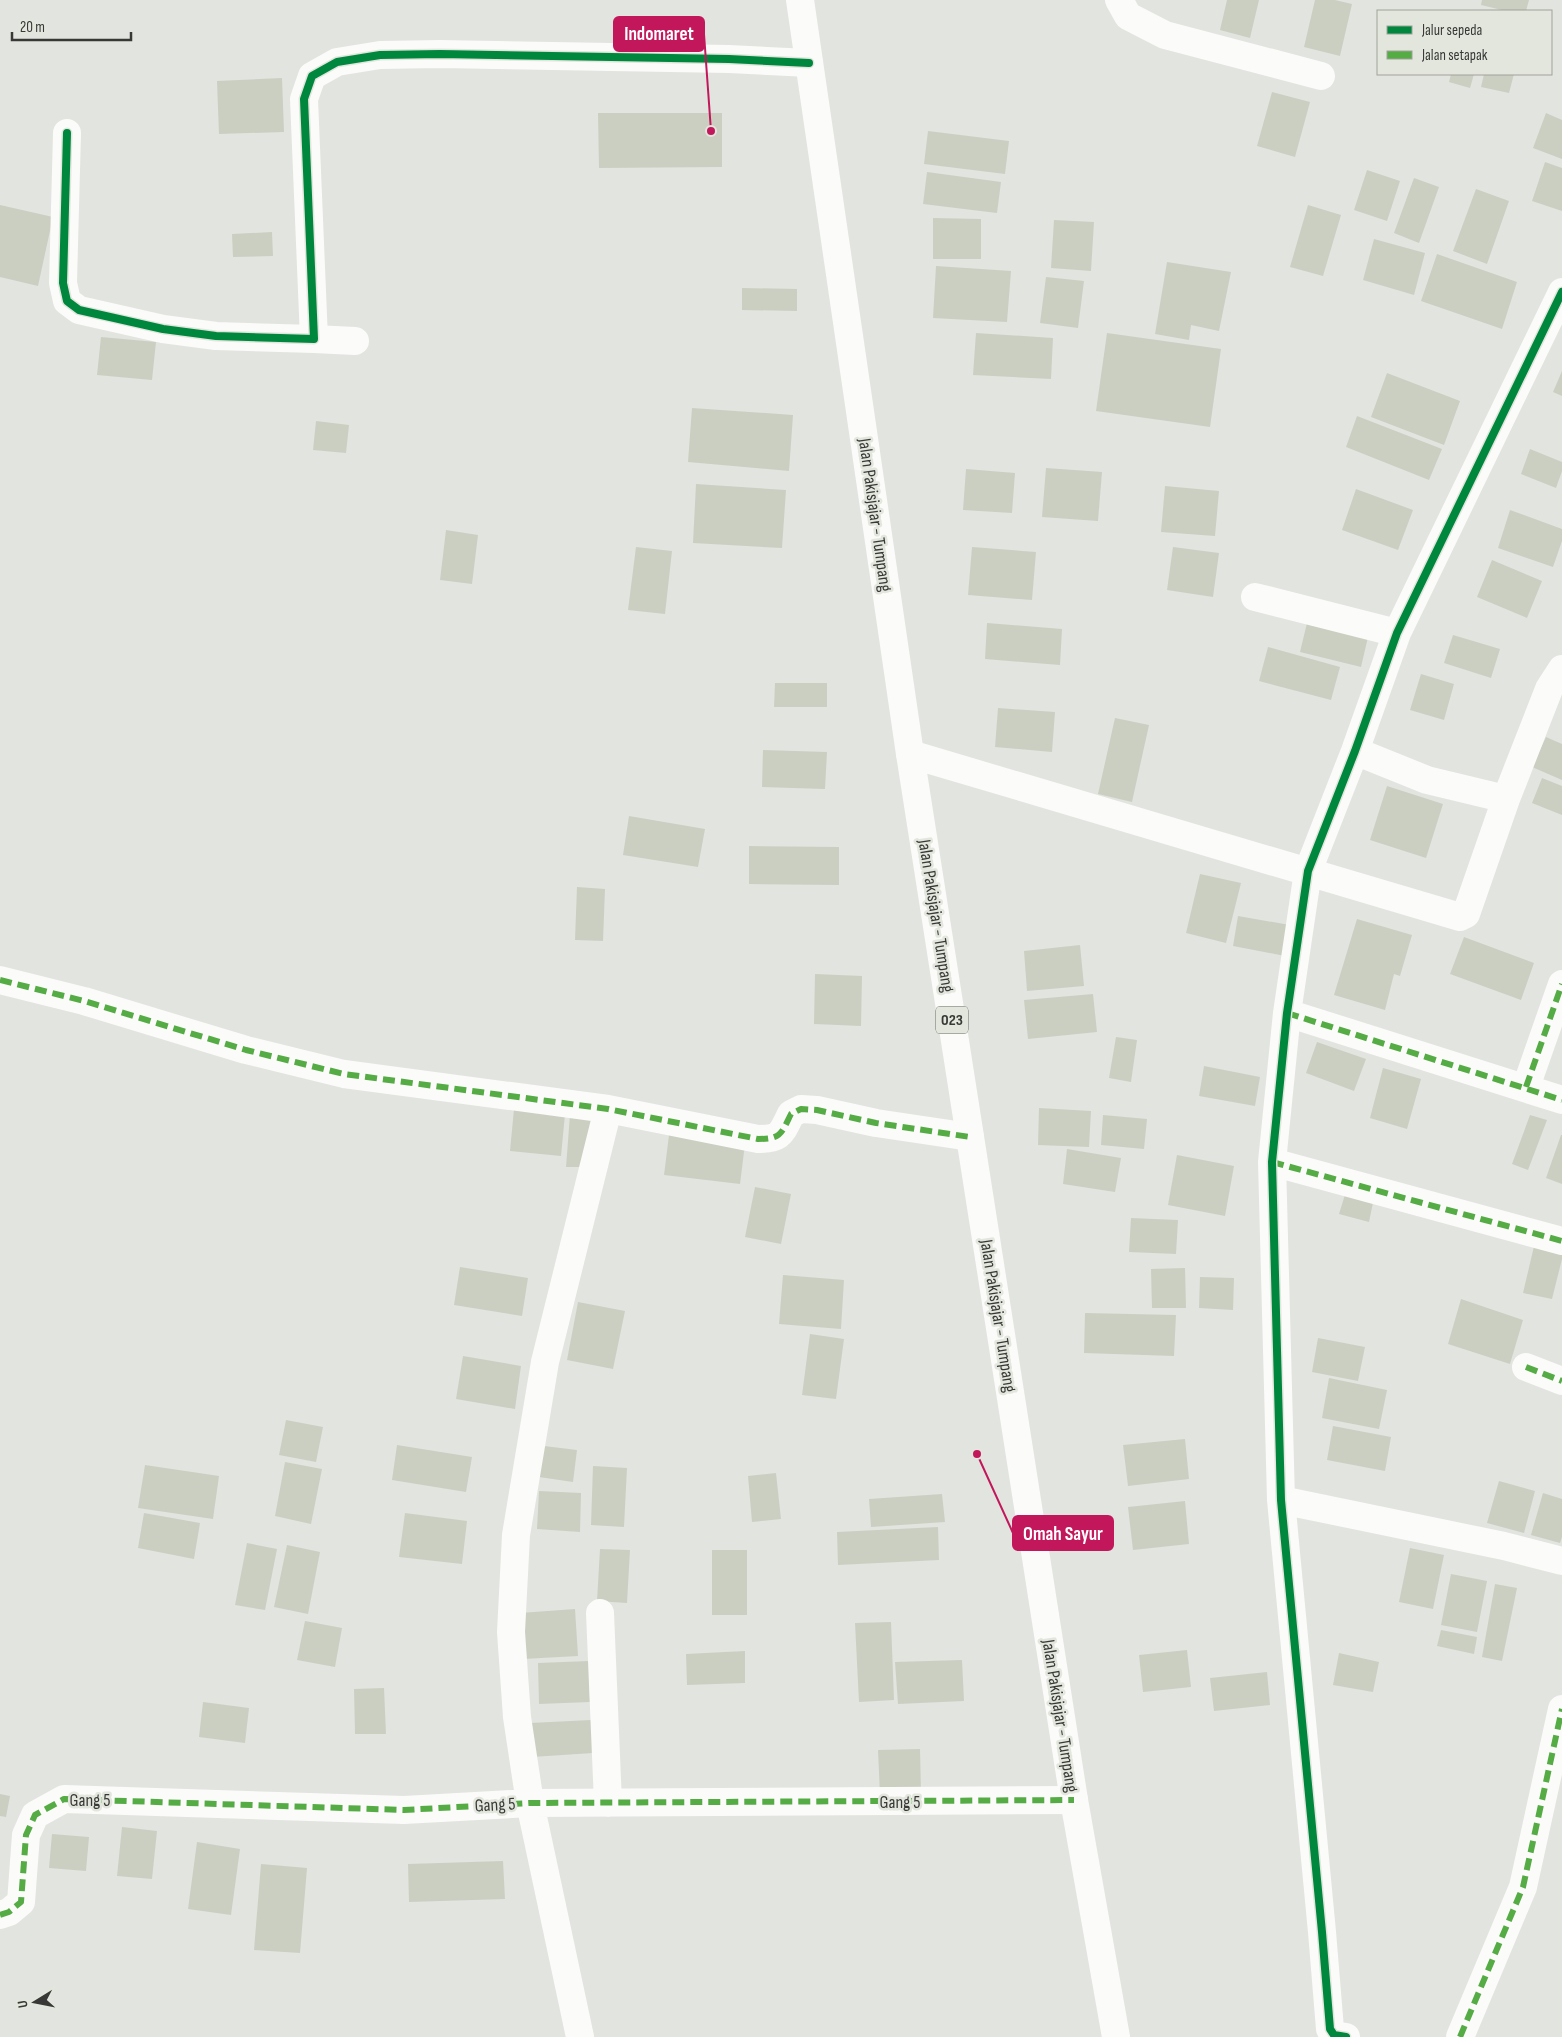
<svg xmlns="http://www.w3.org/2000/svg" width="1562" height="2037" viewBox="0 0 1562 2037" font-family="'Sofia Sans Condensed',sans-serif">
<rect width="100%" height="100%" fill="#e2e4df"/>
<path fill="#cbcfc1" d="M1227,0H1259L1250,38L1220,30Z
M1315,0H1335L1352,4L1340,56L1304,47Z
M1482,0H1529L1526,11H1506L1481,5Z
M1451,74H1474L1470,88L1449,82Z
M1484,74H1514L1509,93L1481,87Z
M282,78L284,132L219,134L217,81Z
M1272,92L1310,102L1295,157L1257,146Z
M598,113H722V167L599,168Z
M1546,113L1562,120V159L1533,148Z
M928,131L1009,141L1005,174L924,164Z
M1545,162L1562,168V211L1532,201Z
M1367,170L1400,181L1387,221L1354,210Z
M927,172L1001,182L997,213L923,204Z
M1414,178L1439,187L1419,243L1394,233Z
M1476,189L1509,201L1487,264L1453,251Z
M0,205L53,217L38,286L0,277Z
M1308,205L1341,215L1323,276L1290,267Z
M933,218L981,219V259H933Z
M1054,220L1094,222L1091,271L1051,268Z
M272,232L273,256L233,257L232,234Z
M1374,239L1425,253L1414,295L1363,280Z
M1437,254L1517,282L1502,329L1421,301Z
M1167,262L1231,272L1219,331L1191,325L1189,340L1155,334Z
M936,266L1011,271L1007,322L933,318Z
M1046,277L1084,281L1078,328L1040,323Z
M742,288L797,289V311L742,310Z
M976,333L1053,338L1051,379L973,375Z
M1107,333L1221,349L1210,427L1096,411Z
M101,337L156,342L152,380L97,375Z
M1562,371V396L1553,392Z
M1387,373L1460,401L1444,445L1371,417Z
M692,408L793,415L789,471L688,462Z
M1357,416L1442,449L1429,480L1346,447Z
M316,421L349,425L346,453L313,450Z
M1530,449L1562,462V471L1556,488L1521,474Z
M1046,468L1102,472L1098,521L1042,517Z
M966,469L1015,473L1012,513L963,510Z
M696,484L786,490L782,548L693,543Z
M1165,486L1219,491L1215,536L1161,532Z
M1356,489L1413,510L1398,550L1342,530Z
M1510,510L1562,529V541L1553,567L1498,548Z
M446,530L478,535L472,584L440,580Z
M636,547L672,551L665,614L628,610Z
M972,547L1036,552L1032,600L968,595Z
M1173,547L1219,553L1213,597L1167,590Z
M1492,560L1542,581L1527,618L1477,597Z
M987,623L1062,629L1060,665L985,659Z
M1307,623L1368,637L1361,667L1300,652Z
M1453,635L1500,649L1491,678L1444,663Z
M1268,647L1340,667L1331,700L1259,681Z
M1421,674L1454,684L1444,720L1410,710Z
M775,683H827V707H774Z
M998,708L1055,712L1052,752L995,747Z
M1115,718L1149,725L1132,802L1098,794Z
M1546,737L1562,744V780L1532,767Z
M763,750L827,752L825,789L762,787Z
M1542,778L1562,786V815L1532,803Z
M1387,786L1443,804L1426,858L1370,840Z
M629,816L705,829L698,867L623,855Z
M749,846L839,847V885L749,884Z
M1200,874L1241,883L1226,943L1186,933Z
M577,887L605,889L603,941L575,940Z
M1238,916L1290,925L1285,956L1233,946Z
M1357,919L1412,935L1400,976L1394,974L1385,1010L1334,995Z
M1464,937L1534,963L1521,1000L1450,974Z
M1080,945L1084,986L1027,991L1024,951Z
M815,974L862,976L861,1026L814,1024Z
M1093,994L1097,1032L1028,1039L1024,1000Z
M1116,1037L1137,1040L1131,1082L1109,1078Z
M1317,1042L1366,1059L1354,1091L1306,1073Z
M1204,1066L1260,1077L1255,1106L1199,1096Z
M1383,1068L1421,1079L1407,1129L1370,1118Z
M1039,1108L1091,1111L1089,1147L1038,1145Z
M514,1109L565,1114L561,1156L510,1151Z
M570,1115L599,1117L585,1167H566Z
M1103,1115L1147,1119L1144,1149L1101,1145Z
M1530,1115L1547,1120L1528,1170L1512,1164Z
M669,1135L745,1144L740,1184L664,1175Z
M1561,1135H1562V1184L1546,1178Z
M1067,1149L1121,1158L1115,1192L1063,1184Z
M1177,1155L1234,1166L1225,1216L1168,1205Z
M1348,1185L1375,1193L1369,1222L1339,1214Z
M755,1187L791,1194L781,1244L745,1237Z
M1131,1218L1178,1220L1176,1254L1129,1252Z
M1535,1242L1562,1249V1259L1552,1299L1523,1293Z
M460,1267L528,1278L522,1316L454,1305Z
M1185,1268L1186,1308H1152L1151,1269Z
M783,1275L844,1280L841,1329L779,1324Z
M1200,1277L1234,1278L1233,1310L1199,1308Z
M1461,1299L1523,1320L1510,1364L1448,1344Z
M578,1302L625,1311L613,1369L567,1360Z
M1085,1313L1176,1315L1174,1356L1084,1353Z
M810,1334L844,1339L836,1399L802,1395Z
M1318,1338L1365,1347L1358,1381L1312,1372Z
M463,1356L521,1366L515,1409L456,1399Z
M1329,1378L1387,1390L1379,1429L1322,1418Z
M286,1420L323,1427L316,1462L279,1455Z
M1333,1426L1391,1437L1385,1471L1327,1460Z
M1185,1439L1189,1479L1128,1486L1123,1445Z
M397,1445L472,1457L466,1492L392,1480Z
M544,1446L577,1450L573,1482L539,1477Z
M285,1462L322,1469L311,1524L275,1516Z
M145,1465L219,1476L213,1519L138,1508Z
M593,1466L627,1468L624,1527L591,1525Z
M776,1473L781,1519L752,1522L748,1476Z
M1499,1481L1535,1491L1524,1533L1487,1523Z
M539,1491L581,1493L580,1532L537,1529Z
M1543,1493L1562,1499V1537L1560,1543L1531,1535Z
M942,1494L945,1522L871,1527L869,1499Z
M1185,1501L1189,1544L1133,1550L1128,1507Z
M144,1513L200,1523L194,1559L138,1548Z
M405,1513L467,1521L462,1564L399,1557Z
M938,1527L939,1560L838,1565L837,1532Z
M247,1543L277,1549L265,1610L235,1605Z
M287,1545L320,1552L308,1614L274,1607Z
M1410,1548L1444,1555L1433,1609L1399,1602Z
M600,1549L630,1550L627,1603L597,1601Z
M712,1550H747V1615H712Z
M1451,1574L1487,1581L1477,1632L1441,1625Z
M1495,1584L1517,1588L1502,1661L1482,1657Z
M575,1609L578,1656L523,1659L520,1613Z
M305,1621L342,1628L335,1667L297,1660Z
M891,1622L894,1700L859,1702L855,1623Z
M1441,1630L1477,1637L1474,1654L1437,1646Z
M1187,1650L1191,1687L1143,1692L1139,1655Z
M745,1651V1683L687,1685L686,1654Z
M1339,1653L1379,1662L1373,1692L1333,1685Z
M962,1660L964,1701L898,1704L895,1662Z
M589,1661L590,1702L539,1704L538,1663Z
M1267,1672L1270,1705L1214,1711L1210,1678Z
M384,1688L386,1734H355L354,1689Z
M203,1702L249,1708L245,1743L199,1737Z
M591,1720L593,1753L532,1757L530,1723Z
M920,1749L921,1793L880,1795L878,1750Z
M0,1794L10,1796L6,1817L0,1816Z
M122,1827L157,1831L152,1879L117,1876Z
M52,1834L89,1837L86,1871L49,1868Z
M197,1842L240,1849L231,1915L188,1909Z
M503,1861L505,1899L409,1902L408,1864Z
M261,1864L307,1868L300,1953L254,1950Z"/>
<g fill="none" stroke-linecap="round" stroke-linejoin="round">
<path stroke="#fbfbfa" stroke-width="28" d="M1119,0L1128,16L1165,35L1321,76
M67,133L63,283L67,301L79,310L163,329L216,336L314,339L304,99L312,76L337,62L380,55L440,54L729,59L809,63
M314,339L355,341
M1255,597L1397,633
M1355,751L1427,780L1506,799L1549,689L1562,669
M910,754L1460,917L1466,914L1506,799
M0,980L84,1001L246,1050L344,1074L608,1109L758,1139C781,1139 781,1134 791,1114L801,1109L817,1110L876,1123L970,1137
M1287,1013L1562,1100
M1526,1087L1562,984
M1272,1162L1562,1241
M1526,1367L1562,1381
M1281,1500L1504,1546L1562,1561
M600,1613L608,1803
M0,1915L9,1912L21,1902L26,1835L35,1815L64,1799L404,1810L530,1803L1074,1800
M580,2037L530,1803L517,1717L511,1632L516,1535L545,1362L608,1109
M1346,2037L1334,2035L1330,2029L1322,1932L1281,1500L1272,1162L1287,1013L1308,871L1355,751L1397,633L1562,292
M1460,2037L1523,1887L1562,1709"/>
<path stroke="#fbfbfa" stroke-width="28" d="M800,0L910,754L1074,1800L1116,2037"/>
<path stroke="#55ac45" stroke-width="6" stroke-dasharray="12 6" stroke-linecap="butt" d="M0,980L84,1001L246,1050L344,1074L608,1109L758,1139C781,1139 781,1134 791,1114L801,1109L817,1110L876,1123L970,1137
M1287,1013L1562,1100
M1526,1087L1562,984
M1272,1162L1562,1241
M1526,1367L1562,1381
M0,1915L9,1912L21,1902L26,1835L35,1815L64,1799L404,1810L530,1803L1074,1800
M1460,2037L1523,1887L1562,1709"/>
<g stroke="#e3e6dd" stroke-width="11">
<path id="cycleway" d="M67,133L63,283L67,301L79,310L163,329L216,336L314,339L304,99L312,76L337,62L380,55L440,54L729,59L809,63
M1346,2037L1334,2035L1330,2029L1322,1932L1281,1500L1272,1162L1287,1013L1308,871L1355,751L1397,633L1562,292"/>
</g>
<use href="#cycleway" stroke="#00873e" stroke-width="8"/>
</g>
<g text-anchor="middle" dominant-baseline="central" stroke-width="5" stroke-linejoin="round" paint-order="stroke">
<rect fill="#e3e6dd" stroke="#6b6d68" stroke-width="1" x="936" y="1006.5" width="32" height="27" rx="4"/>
<g font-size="16" font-weight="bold" fill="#383936">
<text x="952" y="1020">023</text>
</g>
<g font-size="18" fill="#383936" stroke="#e3e6dd">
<text transform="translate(875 515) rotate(82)">Jalan Pakisjajar - Tumpang</text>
<text transform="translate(936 916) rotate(81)">Jalan Pakisjajar - Tumpang</text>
<text transform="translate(998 1316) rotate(81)">Jalan Pakisjajar - Tumpang</text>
<text transform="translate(1060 1716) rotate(81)">Jalan Pakisjajar - Tumpang</text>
<text x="90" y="1800">Gang 5</text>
<text x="900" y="1802">Gang 5</text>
<text transform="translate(495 1805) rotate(-3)">Gang 5</text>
</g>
</g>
<path fill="none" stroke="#c2185b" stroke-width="2" d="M711 131L704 34M977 1454L1013 1533"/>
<g fill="#c2185b" stroke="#e3e6dd" stroke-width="2">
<circle cx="711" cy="131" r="5"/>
<circle cx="977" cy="1454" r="5"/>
</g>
<g fill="#c2185b" stroke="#c2185b" stroke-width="2">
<rect x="614" y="17" width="90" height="34" rx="5"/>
<rect x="1013" y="1516" width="100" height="34" rx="5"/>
</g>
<g font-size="19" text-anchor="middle" font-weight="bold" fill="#fff">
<text x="659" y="40">Indomaret</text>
<text x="1063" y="1540">Omah Sayur</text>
</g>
<rect x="1377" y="10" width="175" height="65" fill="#e3e6dd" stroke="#9fa19a"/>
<rect x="1387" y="26" width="25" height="8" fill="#00873e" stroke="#9fa19a"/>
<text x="1422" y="35" font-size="15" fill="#383936">Jalur sepeda</text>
<rect x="1387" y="51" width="25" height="8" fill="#55ac45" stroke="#9fa19a"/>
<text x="1422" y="60" font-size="15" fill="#383936">Jalan setapak</text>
<g transform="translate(35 2002) rotate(260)" stroke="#e3e6dd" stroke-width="4" paint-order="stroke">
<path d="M0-4L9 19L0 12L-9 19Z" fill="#383936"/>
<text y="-8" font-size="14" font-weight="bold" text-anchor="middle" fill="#383936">U</text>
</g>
<path d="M12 32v8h119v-8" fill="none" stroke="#383936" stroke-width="2.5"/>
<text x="20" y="32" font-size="15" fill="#383936" stroke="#e3e6dd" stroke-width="4" paint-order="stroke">20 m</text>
</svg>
